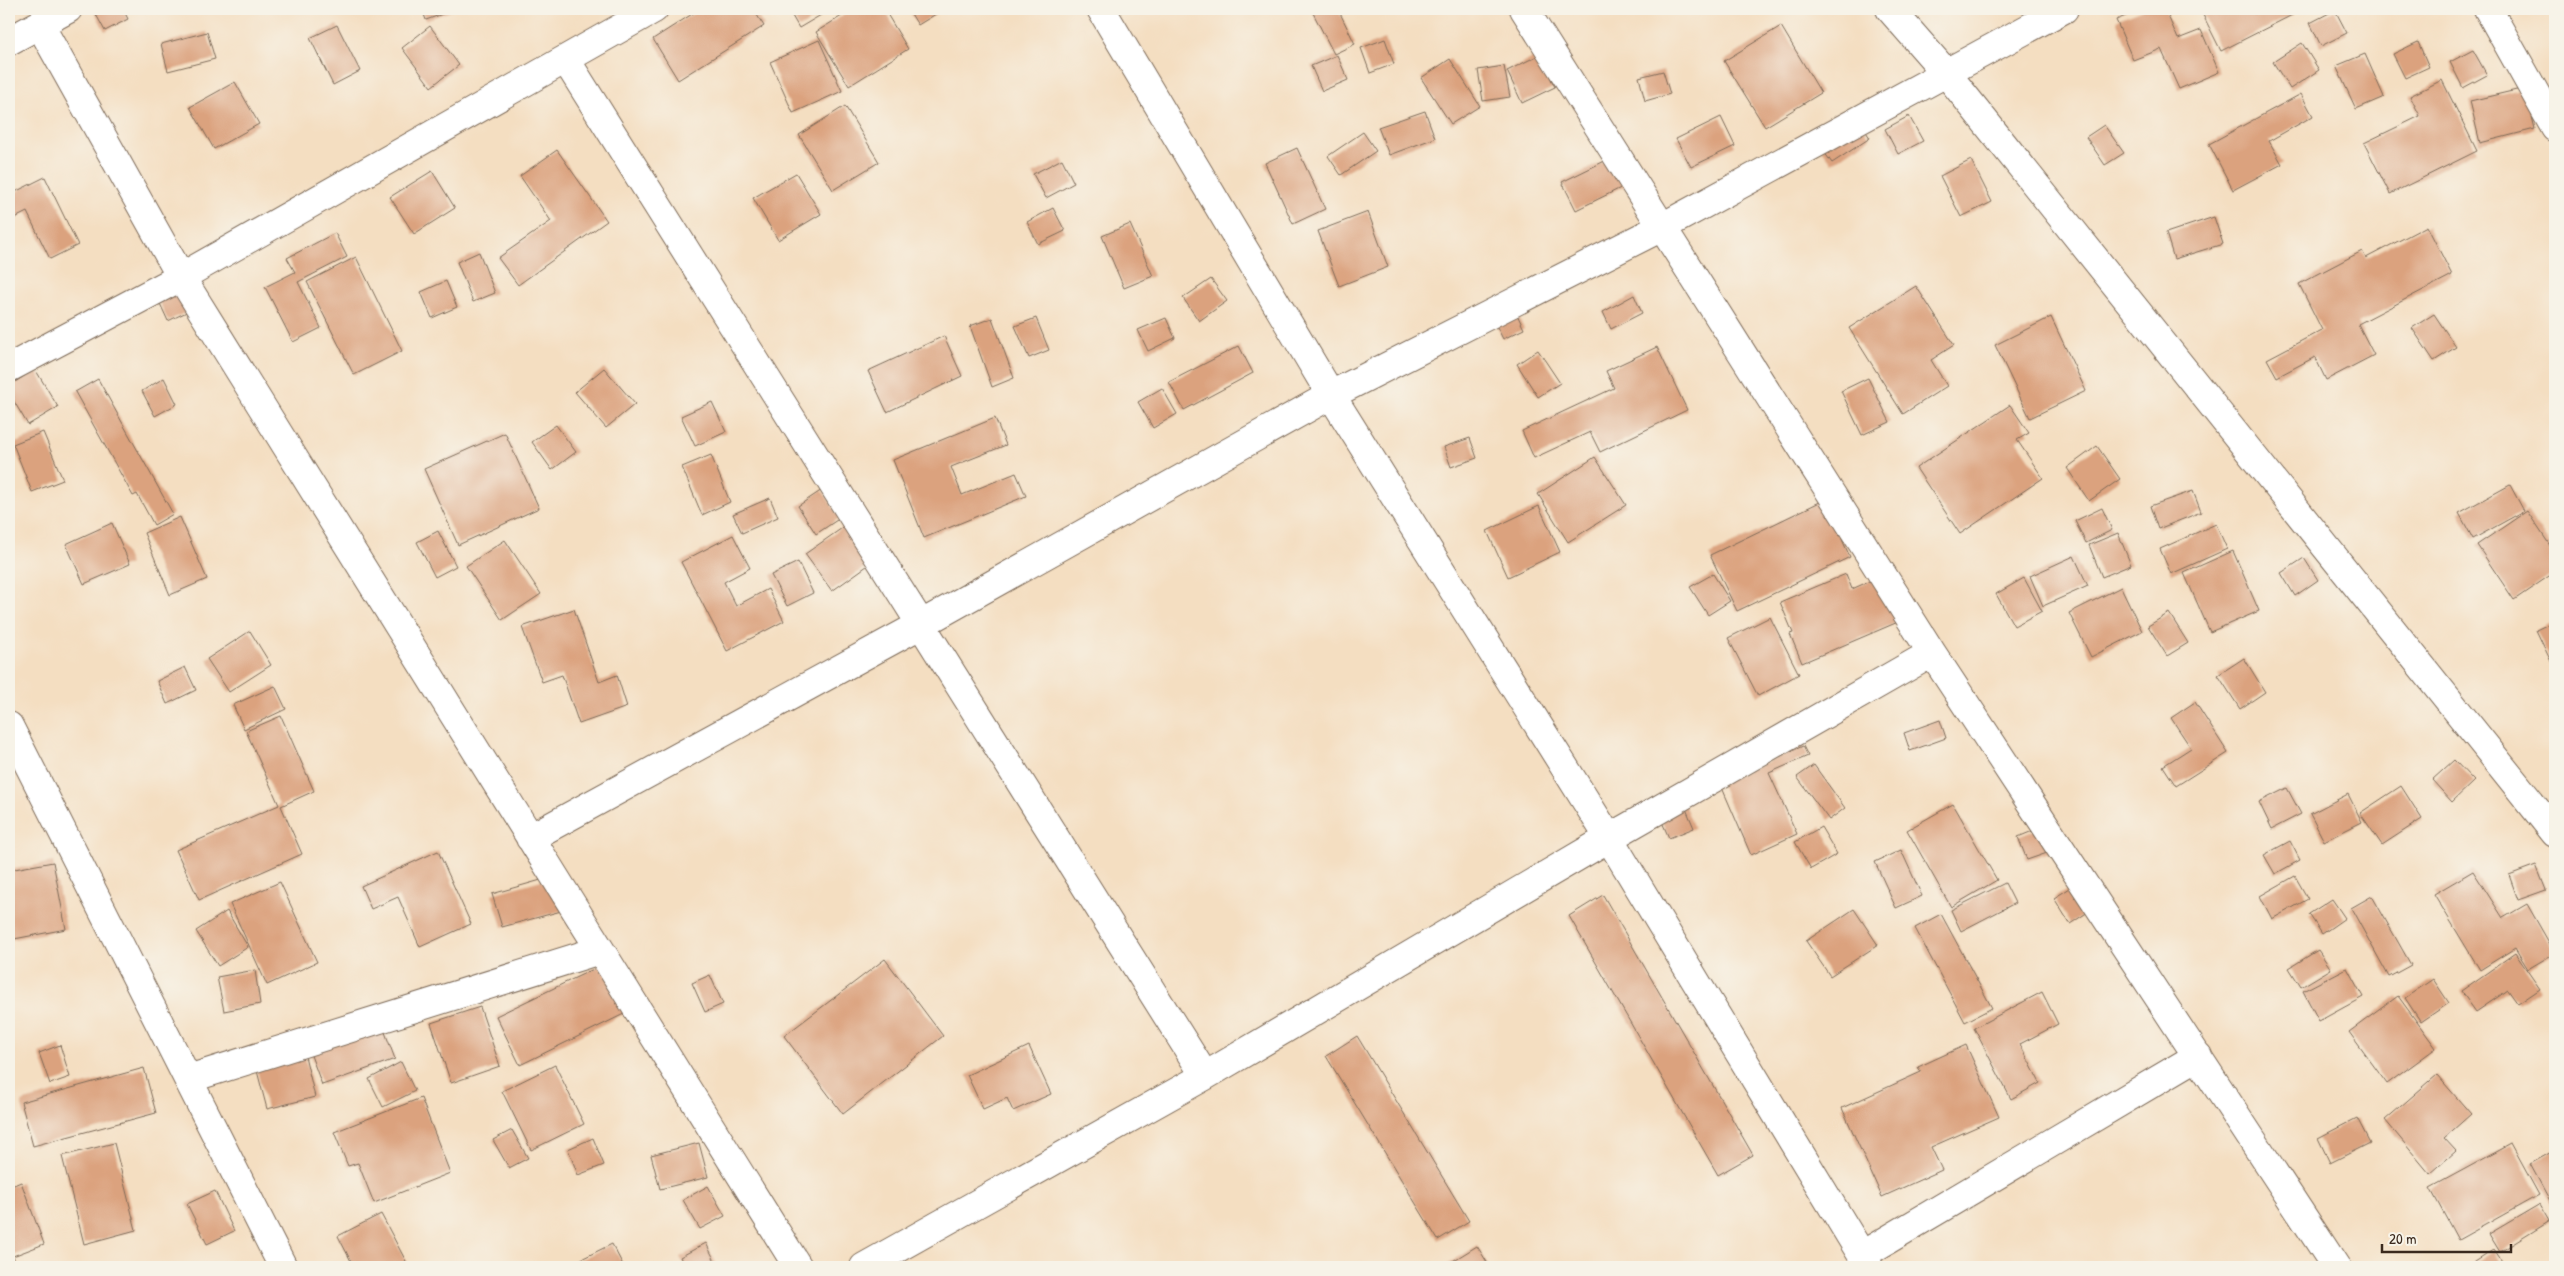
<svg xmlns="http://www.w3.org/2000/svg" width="2564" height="1276" viewBox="0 0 2564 1276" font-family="'Patrick Hand',sans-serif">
<rect width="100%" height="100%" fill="#f7f3e8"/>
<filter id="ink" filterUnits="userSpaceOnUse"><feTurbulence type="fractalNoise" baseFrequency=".02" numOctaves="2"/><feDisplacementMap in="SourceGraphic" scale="10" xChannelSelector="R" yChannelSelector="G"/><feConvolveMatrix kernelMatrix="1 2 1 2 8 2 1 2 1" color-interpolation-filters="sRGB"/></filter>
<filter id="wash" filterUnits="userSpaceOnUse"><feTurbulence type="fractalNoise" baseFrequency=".0096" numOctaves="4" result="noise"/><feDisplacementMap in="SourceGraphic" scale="20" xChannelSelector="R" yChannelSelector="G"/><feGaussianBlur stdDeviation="1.12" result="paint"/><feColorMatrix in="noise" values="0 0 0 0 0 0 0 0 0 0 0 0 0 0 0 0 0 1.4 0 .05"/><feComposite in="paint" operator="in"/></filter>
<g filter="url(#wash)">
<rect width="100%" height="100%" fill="#f4dec1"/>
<g id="blocks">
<path fill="#dba27e" d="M93,9H123L128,19L105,31Z
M422,9H456L426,20Z
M700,9H753L764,26L678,80L653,39Z
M788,9H831L799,28Z
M853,9H884L908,49L849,86L816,32Z
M908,9H944L918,25Z
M1311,9H1338L1355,44L1334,54Z
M2143,9H2165L2178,39L2201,30L2219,72L2179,89L2161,49L2133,60L2116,20Z
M2200,9H2251L2254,14L2264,9H2304L2221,51Z
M2335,10L2347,33L2321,46L2310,23Z
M337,25L360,71L333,85L310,38Z
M430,26L459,65L431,87L402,48Z
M1781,26L1821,93L1765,127L1724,61Z
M207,32L215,59L168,71L161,44Z
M1385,39L1394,64L1370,73L1361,48Z
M819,40L842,91L793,113L770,62Z
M2418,42L2429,67L2405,78L2393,54Z
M2302,43L2319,70L2290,89L2273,62Z
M2473,50L2487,75L2463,88L2450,62Z
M2365,54L2384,97L2356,109L2336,66Z
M1337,55L1348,80L1322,91L1311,66Z
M1539,55L1555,87L1522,103L1507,71Z
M1450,59L1480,106L1451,124L1421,78Z
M1504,66L1510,97L1483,101L1478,70Z
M1663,71L1670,94L1645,101L1639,77Z
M2442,80L2477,151L2390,194L2364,143L2420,116L2410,96Z
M235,82L259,124L214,149L190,107Z
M2525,88L2535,129L2480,143L2470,101Z
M2301,94L2313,116L2269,141L2282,164L2233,190L2209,144Z
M845,106L879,162L833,190L799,135Z
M1425,111L1435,138L1389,155L1378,127Z
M1909,116L1923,141L1898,154L1885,129Z
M1721,117L1735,146L1691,167L1676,139Z
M1858,119L1870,138L1832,163L1819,145Z
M2104,125L2124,153L2105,165L2086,137Z
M1363,132L1376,151L1341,175L1328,156Z
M1297,148L1325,209L1293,224L1265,163Z
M557,150L607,221L518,285L498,258L551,221L520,176Z
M1625,151L1639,179L1576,210L1562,182Z
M1062,159L1074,183L1046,198L1033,174Z
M1971,160L1992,202L1961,217L1940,176Z
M432,171L455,208L414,234L390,197Z
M796,173L821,214L778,240L753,198Z
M45,177L78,245L50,259L27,212L9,221V195Z
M1053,208L1065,231L1038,244L1027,222Z
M1368,212L1388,267L1339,286L1318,231Z
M2214,217L2223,244L2174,259L2166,233Z
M1130,224L1153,276L1124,288L1102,236Z
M2427,226L2452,275L2358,324L2374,355L2326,380L2315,357L2277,377L2267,359L2322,330L2299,284L2362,251L2366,258Z
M335,233L347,257L298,282L321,328L293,342L265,287L295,272L287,258Z
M479,252L495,293L473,302L457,262Z
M356,257L402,351L354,375L307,282Z
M1211,279L1227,301L1199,321L1183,298Z
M446,281L457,307L432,318L421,292Z
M185,284L195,308L168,321L157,297Z
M1916,286L1954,345L1931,360L1947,386L1903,414L1849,328Z
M1634,295L1642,313L1611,329L1603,312Z
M1511,302L1524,329L1503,339L1490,313Z
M2434,314L2456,347L2434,361L2412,328Z
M2051,317L2086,391L2030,418L1995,345Z
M992,318L1014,378L992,387L970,326Z
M1036,318L1049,350L1029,358L1015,326Z
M1166,318L1175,338L1148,351L1138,330Z
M944,336L962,376L887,412L868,371Z
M1239,346L1253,373L1184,410L1169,382Z
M1657,347L1687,410L1600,452L1590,432L1534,458L1522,431L1614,388L1606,371Z
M1538,350L1560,383L1538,397L1517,364Z
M604,368L635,404L606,428L575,392Z
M35,369L58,407L28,425L9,393V386Z
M164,378L177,404L155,416L142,391Z
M1868,378L1890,422L1862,435L1841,391Z
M98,379L173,514L154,525L137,494L133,496L75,392Z
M1162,388L1177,414L1153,428L1138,402Z
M712,402L726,432L695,446L681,416Z
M2010,405L2029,433L2017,440L2043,478L1960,534L1916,468Z
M995,418L1006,445L951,467L962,495L1016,473L1026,496L924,538L893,460Z
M556,425L576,452L552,470L532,442Z
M43,432L63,480L32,492L13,444Z
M505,433L539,508L458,545L424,469Z
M1470,438L1477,458L1451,467L1444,447Z
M2097,446L2120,479L2089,501L2067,468Z
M711,455L730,502L702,515L682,467Z
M1595,457L1626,505L1568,542L1538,494Z
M2510,485L2524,511L2473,539L2459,513Z
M822,490L840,518L816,534L798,506Z
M2193,491L2201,512L2158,529L2150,506Z
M770,498L778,517L742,533L733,514Z
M1824,500L1850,557L1737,611L1710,555Z
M1539,506L1560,552L1508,577L1487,531Z
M2102,508L2112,530L2086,543L2075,521Z
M2527,511L2555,553V572L2514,600L2477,545Z
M180,517L207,579L170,595L144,533Z
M112,523L130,564L84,584L66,544Z
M2216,524L2227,549L2171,574L2160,549Z
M845,526L871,563L832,591L805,554Z
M438,531L456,566L435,577L417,542Z
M2118,533L2131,565L2102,577L2089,545Z
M733,535L750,568L724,582L736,606L768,589L784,621L727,651L681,562Z
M505,540L541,594L502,620L466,566Z
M2233,551L2259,611L2210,632L2184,573Z
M2074,556L2088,586L2043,606L2030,576Z
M2304,558L2318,580L2295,596L2281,573Z
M798,562L813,593L787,606L771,575Z
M1713,574L1730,601L1708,615L1690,587Z
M1846,574L1852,589L1879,577L1898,622L1802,663L1790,634L1793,633L1780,602Z
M2024,578L2042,611L2014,626L1996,594Z
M2121,587L2142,631L2091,657L2069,613Z
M574,609L599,682L617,675L627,707L579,724L562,675L542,682L522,627Z
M2169,613L2188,643L2167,656L2148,626Z
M1770,617L1799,674L1758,696L1728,638Z
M2555,621V670L2536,630Z
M250,631L271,665L229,692L207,659Z
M2244,658L2265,692L2240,709L2218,675Z
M185,667L196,690L167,704L157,681Z
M275,686L286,709L244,729L233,705Z
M2195,702L2228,753L2176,786L2163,766L2191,748L2171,718Z
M281,716L314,791L281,806L302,854L199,900L176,850L279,805L246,731Z
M1940,720L1946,738L1910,751L1904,733Z
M1803,746L1808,756L1769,773L1797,834L1751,855L1720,783Z
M2454,760L2474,781L2452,802L2432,780Z
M1814,765L1845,808L1829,820L1797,777Z
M2401,786L2422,819L2382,845L2360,813Z
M2287,788L2301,814L2272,829L2259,802Z
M2348,794L2362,822L2324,841L2310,814Z
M1684,804L1694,828L1669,838L1659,815Z
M1953,804L1997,880L1951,907L1907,830Z
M1821,827L1837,854L1811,869L1795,842Z
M2040,828L2050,852L2027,860L2018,837Z
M2290,841L2300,860L2275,874L2264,855Z
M1901,850L1922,896L1896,908L1875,862Z
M438,851L471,924L420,947L398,897L371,909L361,886Z
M53,862L66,929L9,940V870Z
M2536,865L2546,890L2518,900L2509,875Z
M2473,871L2503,918L2527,904L2555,953L2528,969L2515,948L2480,970L2434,894Z
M555,876L565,910L502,927L492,894Z
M2295,876L2308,899L2272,919L2260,896Z
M280,882L317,962L267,985L230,904Z
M2005,883L2015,903L1961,931L1951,910Z
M2075,885L2091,910L2070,924L2054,898Z
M1603,895L1753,1155L1718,1175L1569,916Z
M2372,896L2411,965L2389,977L2351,908Z
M2332,899L2345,918L2322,934L2309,914Z
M1854,909L1878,945L1830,976L1806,941Z
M227,911L248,947L218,966L196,931Z
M1941,914L1992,1008L1965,1022L1915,928Z
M2318,950L2331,969L2301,987L2289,968Z
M2515,953L2540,989L2518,1004L2508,990L2476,1012L2461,991Z
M885,959L943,1036L843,1114L784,1036Z
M604,964L628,1012L520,1065L496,1016Z
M2347,968L2363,997L2319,1021L2303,991Z
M255,970L260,1004L224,1011L217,977Z
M710,975L723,1004L705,1012L692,983Z
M2433,979L2449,1003L2421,1022L2405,998Z
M2042,992L2058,1024L2020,1044L2040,1083L2011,1099L1974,1028Z
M2398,996L2436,1048L2387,1084L2349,1032Z
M480,1007L500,1066L451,1083L431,1023Z
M379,1016L395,1059L322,1085L306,1042Z
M1357,1036L1469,1221L1438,1240L1326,1056Z
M60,1045L70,1077L50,1084L39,1053Z
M1966,1045L1999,1117L1931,1147L1942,1170L1882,1197L1842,1108L1921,1072L1918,1067Z
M1029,1046L1051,1094L1013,1111L1007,1098L983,1109L967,1075Z
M305,1056L315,1097L267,1109L256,1067Z
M401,1062L415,1091L383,1107L369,1079Z
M555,1065L584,1124L531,1150L502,1091Z
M144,1068L156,1113L33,1146L21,1102Z
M2437,1075L2471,1114L2444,1138L2456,1151L2430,1174L2385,1120Z
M421,1098L450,1173L374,1203L358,1163L348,1166L334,1132Z
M2357,1118L2370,1143L2330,1163L2318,1138Z
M512,1130L528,1158L509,1168L493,1140Z
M593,1138L604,1165L578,1175L568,1149Z
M114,1143L136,1230L84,1244L62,1156Z
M699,1143L708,1177L660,1189L651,1155Z
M2511,1144L2539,1195L2458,1240L2430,1188Z
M2555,1150V1210L2530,1164Z
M21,1182L44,1244L13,1256L18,1267H9V1187Z
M708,1186L725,1216L700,1229L683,1200Z
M215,1191L234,1231L207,1244L187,1204Z
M2540,1204L2550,1221L2500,1252L2489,1234Z
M381,1214L409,1267H354L338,1236Z
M706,1243L717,1265L713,1267H685L680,1257Z
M612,1244L624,1267H565Z
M1477,1246L1490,1267H1443Z
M2494,1250L2505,1267H2467Z"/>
</g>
</g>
<g filter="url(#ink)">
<use href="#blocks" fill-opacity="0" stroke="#7c6957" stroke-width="1"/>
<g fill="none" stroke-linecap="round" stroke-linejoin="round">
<g stroke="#7c6957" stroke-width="30">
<path id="street" d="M1101,9L1331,395L1609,838L1869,1267
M1524,9L1932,653L2336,1267
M1890,9L1947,74L2555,833
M2488,9L2555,128
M40,25L181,277L798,1267
M9,41L68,9
M566,60L1205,1076
M9,368L181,277L654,9
M9,726L283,1267
M530,838L920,625L1331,395L1662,227L2064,9
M188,1079L600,950
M1862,1255L2198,1056
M864,1267L1205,1076L1609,838L1932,653"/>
</g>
<use href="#street" stroke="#fff" stroke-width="28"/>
</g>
</g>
<rect width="2564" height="1276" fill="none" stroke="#f7f3e8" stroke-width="30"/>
<path d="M2382 1244v8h129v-8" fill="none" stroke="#3b2a1e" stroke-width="2.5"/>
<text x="2389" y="1244" font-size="15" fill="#3b2a1e" stroke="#f7f3e8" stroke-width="4" paint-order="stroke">20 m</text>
</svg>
